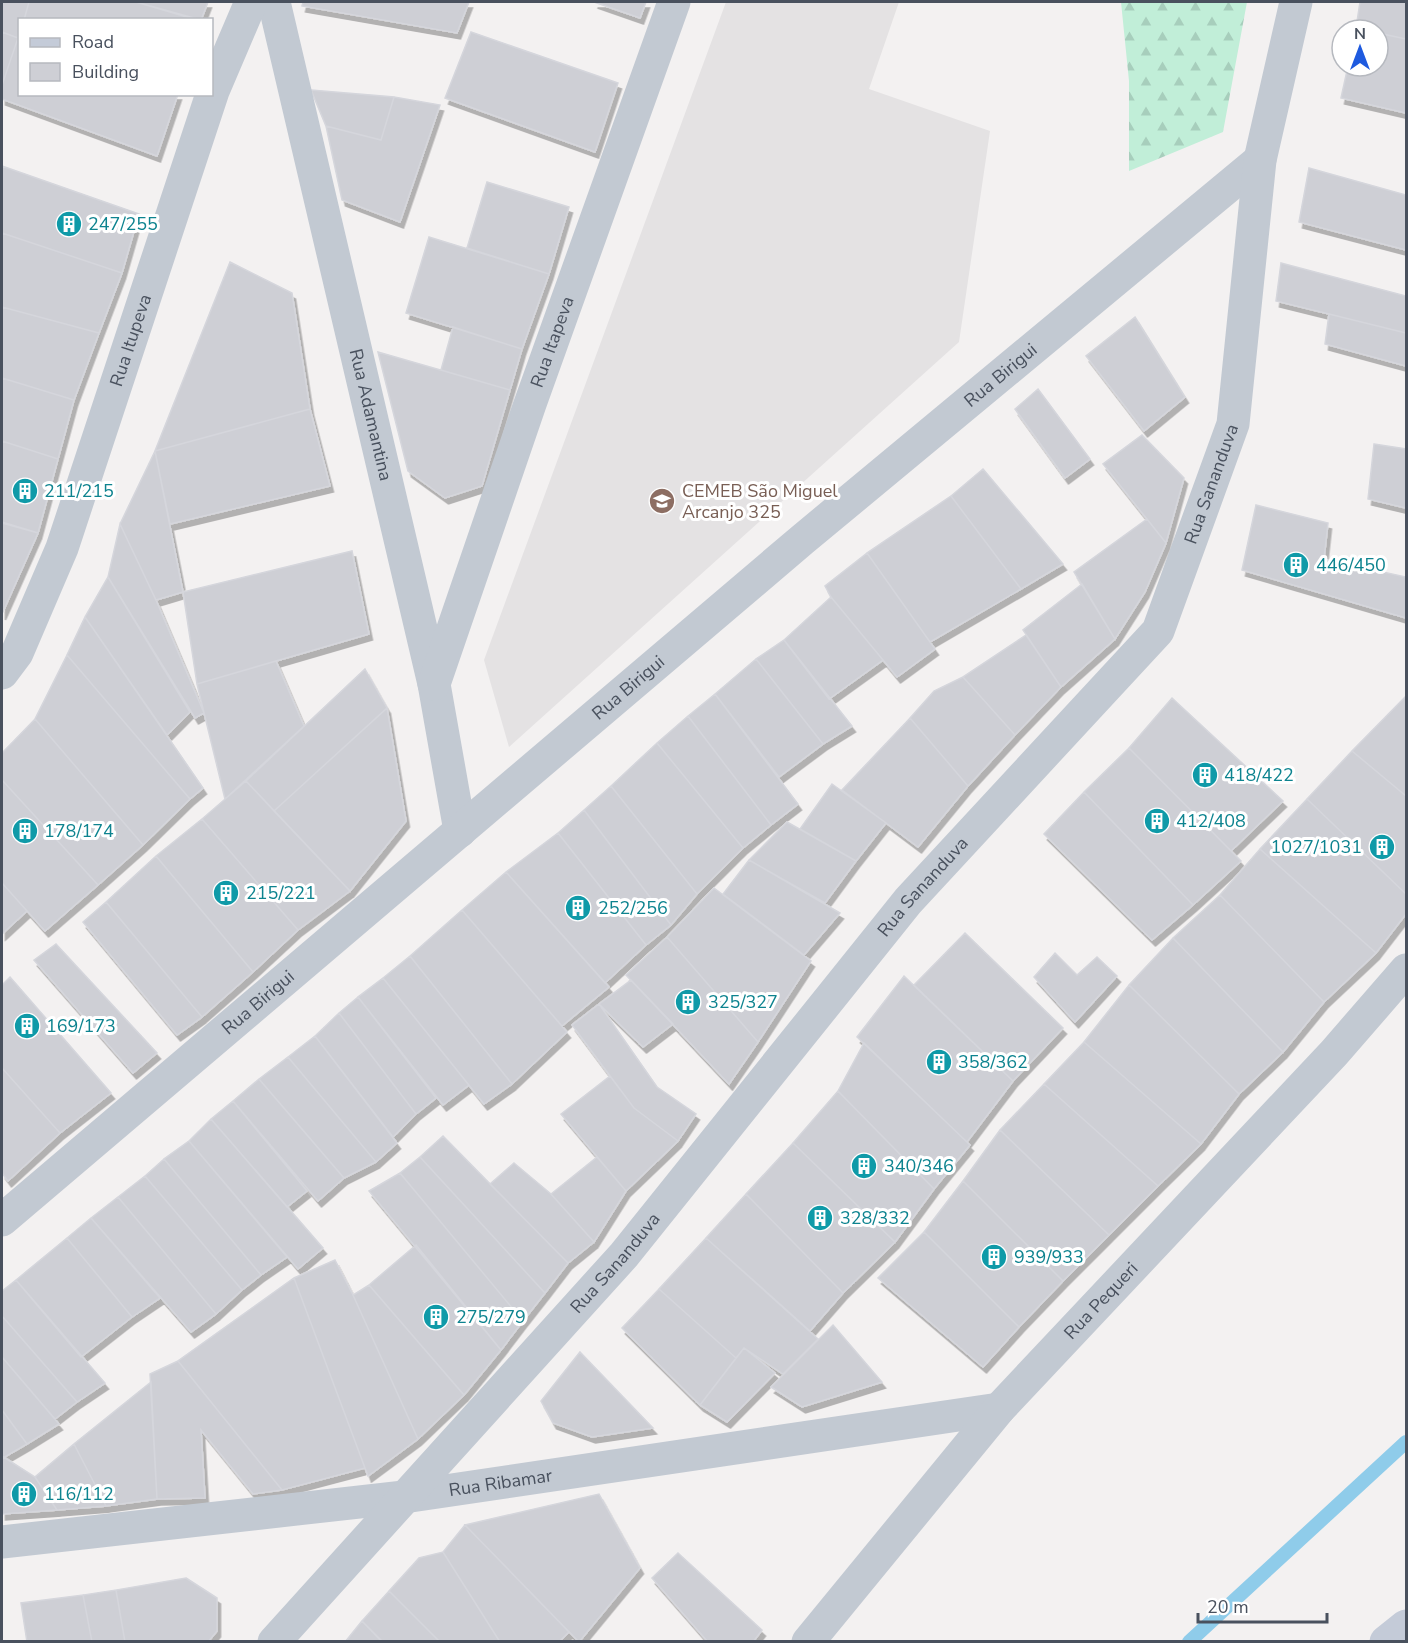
<svg xmlns="http://www.w3.org/2000/svg" width="1408" height="1643" viewBox="0 0 1408 1643" font-family="'Nunito Sans',sans-serif">
<defs>
<pattern id="forest-firs" width="22" height="20" patternUnits="userSpaceOnUse" patternTransform="scale(1.5)"><rect width="22" height="20" fill="#c1eed8"/><path d="M5 1l3.5 6h-7zM16 11l3.5 6h-7z" fill="#a7cebc"/></pattern>
<filter id="shadow"><feDropShadow dx="3.5" dy="6" stdDeviation="0" flood-color="#0004"/></filter>
</defs>
<rect width="100%" height="100%" fill="#f3f1f1"/>
<path fill="#e4e2e3" d="M726,2H899L869,89L990,131L959,342L509,747L484,660Z"/>
<path fill="url(#forest-firs)" d="M1121,2H1247L1223,132L1129,171V81Z"/>
<g fill="none" stroke-linecap="round" stroke-linejoin="round">
<path stroke="#8fccea" stroke-width="14" d="M1189,1642L1406,1442"/>
</g>
<path fill="#cecfd5" stroke="#d5d6dc" stroke-width="1.5" filter="url(#shadow)" d="M2,2H29L24,20H20L18,38L2,32Z
M29,2H136L197,20H24Z
M136,2H208L201,20Z
M303,2H469L457,33L302,6Z
M594,2H646L640,18Z
M1360,2H1406V39L1378,33V30L1356,28Z
M2,32L18,38L2,85Z
M471,32L618,83L595,152L445,98Z
M1378,33L1406,39V113L1341,98L1348,66H1378Z
M18,38L20,94H178L157,156L2,99V85Z
M311,90L394,97L381,140L326,126Z
M394,97L440,105L400,222L342,200L326,126L381,140Z
M2,166L139,214L122,273L2,233Z
M1309,168L1406,195V250L1299,222Z
M487,182L569,207L549,274L467,248Z
M2,233L122,273L99,333L2,307Z
M429,237L549,274L522,349L406,313Z
M230,262L292,293L310,409L155,451Z
M1281,263L1406,296V333L1276,301Z
M2,307L99,333L74,400L2,378Z
M1329,314L1406,333V366L1325,344Z
M1135,317L1185,397L1144,431L1086,356Z
M453,327L522,349L510,390L441,370Z
M378,352L510,390L482,486L445,498L408,471Z
M2,378L74,400L58,459L2,441Z
M1038,389L1090,459L1065,478L1015,409Z
M310,409L330,486L170,524L155,451Z
M1142,435L1184,478L1166,543L1103,464Z
M2,441L58,459L38,533L2,522Z
M1374,444L1406,449V508L1368,499Z
M155,451L183,592L156,600L120,524Z
M983,469L1063,564L1021,589L951,496Z
M951,496L1021,589L930,642L867,553Z
M1256,505L1328,523L1324,559L1406,577V618L1242,570Z
M1147,519L1166,543L1145,592L1115,639L1074,572Z
M2,523L38,533L2,614Z
M120,524L156,600L204,713L195,718L108,577Z
M352,551L369,634L197,684L183,592Z
M867,553L935,649L897,677L831,597L825,586Z
M108,577L190,712L167,735L85,617Z
M1082,584L1115,639L1061,687L1023,630Z
M831,597L883,660L829,699L784,640Z
M85,617L203,788L190,799L67,655Z
M1026,635L1061,687L1015,735L963,677Z
M784,640L852,726L823,744L756,659Z
M67,655L190,799L143,845L35,719Z
M756,659L823,744L779,777L715,694Z
M276,661L304,726L225,799L197,684Z
M365,669L387,708L274,811L246,781Z
M963,677L1015,735L968,786L910,718L934,691Z
M715,694L798,804L771,825L688,716Z
M1406,696V796L1352,751Z
M1172,698L1283,801L1231,851L1129,748Z
M387,708L406,821L350,891L274,811Z
M688,716L771,825L743,848L657,743Z
M910,718L968,786L918,847L842,790Z
M35,719L143,845L98,885L2,780V753Z
M657,743L743,848L697,894L611,786Z
M1129,748L1241,861L1193,905L1084,792Z
M1352,751L1406,796V894L1307,799Z
M2,780L98,885L45,931L2,883Z
M246,781L350,891L298,930L202,819Z
M832,784L886,823L856,861L800,829Z
M611,786L697,894L671,925L584,810Z
M1084,792L1193,905L1152,940L1044,834Z
M1307,799L1406,894V914L1376,953L1260,849Z
M584,810L671,925L646,945L558,833Z
M202,819L298,930L253,972L156,856Z
M787,822L856,861L825,903L749,860Z
M558,833L646,945L605,983L506,872Z
M1260,849L1376,953L1324,1002L1220,895Z
M156,856L253,972L202,1017L106,902Z
M749,860L840,913L804,955L723,894Z
M506,872L609,987L562,1026L462,910Z
M2,883L27,911L2,934Z
M714,888L811,961L758,1042L667,937Z
M1220,895L1324,1002L1283,1052L1173,938Z
M106,902L202,1017L177,1035L83,922Z
M462,910L567,1032L512,1084L410,956Z
M965,933L1063,1028L1013,1081L914,985Z
M667,937L758,1042L729,1084L626,975Z
M1173,938L1283,1052L1239,1094L1129,985Z
M56,944L157,1053L133,1073L34,960Z
M1055,953L1077,975L1097,957L1117,976L1075,1022L1034,977Z
M410,956L512,1084L484,1104L383,978Z
M904,976L1013,1081L967,1142L857,1037Z
M10,977L111,1093L60,1133L2,1068V985Z
M383,978L469,1085L443,1105L358,997Z
M631,980L673,1024L643,1047L599,1004Z
M1129,985L1239,1094L1201,1144L1084,1042Z
M358,997L436,1098L416,1114L339,1013Z
M599,1004L657,1087L696,1114L678,1141L634,1108L572,1025Z
M339,1013L416,1114L393,1137L315,1036Z
M315,1036L397,1143L376,1162L288,1057Z
M1084,1042L1201,1144L1158,1186L1044,1084Z
M864,1043L970,1145L934,1189L838,1091Z
M288,1057L376,1162L344,1178L259,1079Z
M2,1068L60,1133L8,1181L2,1173Z
M610,1076L634,1108L678,1141L626,1191L561,1114Z
M259,1079L344,1178L318,1201L233,1101Z
M1044,1084L1158,1186L1109,1235L1000,1130Z
M838,1091L934,1189L895,1242L793,1143Z
M233,1101L307,1191L287,1207L211,1119Z
M211,1119L323,1248L298,1269L189,1141Z
M1000,1130L1109,1235L1063,1281L963,1181Z
M443,1136L568,1263L545,1293L420,1157Z
M189,1141L287,1257L261,1275L164,1159Z
M793,1143L895,1242L843,1293L746,1194Z
M420,1157L545,1293L523,1321L400,1173Z
M597,1157L626,1191L594,1242L551,1194Z
M164,1159L261,1275L242,1290L145,1176Z
M514,1163L551,1194L594,1242L568,1263L490,1184Z
M400,1173L523,1321L501,1350L369,1191Z
M145,1176L242,1290L216,1314L118,1197Z
M963,1181L1063,1281L1019,1327L924,1232Z
M746,1194L843,1293L810,1331L706,1238Z
M118,1197L216,1314L191,1332L91,1218Z
M91,1218L160,1298L132,1317L67,1238Z
M924,1232L1019,1327L983,1367L878,1278Z
M67,1238L132,1317L81,1357L16,1280Z
M706,1238L818,1339L783,1374L744,1348L736,1358L659,1289Z
M416,1245L501,1350L464,1395L369,1285Z
M335,1260L353,1295L418,1439L368,1476L294,1278Z
M294,1278L365,1468L282,1490L178,1361Z
M16,1280L105,1383L77,1402L2,1316V1291Z
M369,1285L464,1395L418,1439L353,1295Z
M659,1289L736,1358L700,1405L622,1328Z
M2,1316L77,1402L55,1419L2,1357Z
M833,1325L882,1382L802,1407L771,1387Z
M744,1348L775,1373L727,1422L700,1405Z
M580,1352L653,1428L592,1437L553,1423L541,1401Z
M2,1357L59,1424L27,1444L2,1410Z
M178,1361L282,1490L253,1494L201,1430L205,1498L157,1499L150,1374Z
M151,1382L157,1499L106,1506L74,1444Z
M2,1410L27,1444L3,1458L2,1456Z
M74,1444L106,1506L57,1510L35,1477Z
M2,1456L35,1477L57,1510L2,1514Z
M599,1494L640,1568L579,1642L465,1525Z
M465,1525L569,1632L559,1642H500L443,1552Z
M443,1552L500,1642H440L389,1591L419,1558Z
M678,1553L762,1630L753,1642H708L652,1578Z
M186,1578L217,1598V1631L208,1642H125L116,1590Z
M116,1590L125,1642H92L83,1595Z
M389,1591L440,1642H383L362,1621Z
M83,1595L92,1642H27L21,1603Z
M362,1621L382,1642H345Z"/>
<g fill="none" stroke-linecap="round" stroke-linejoin="round">
<g stroke="#c2c9d2" stroke-width="33">
<path id="s1" d="M274,2L434,684L460,831"/>
<path id="s2" d="M2,673L17,653L62,548L213,91L251,2"/>
<path id="s3" d="M434,684L530,404L674,2"/>
<path id="s4" d="M2,1220L802,540L1260,160"/>
<path id="s5" d="M2,1542L404,1497L999,1409"/>
<path id="s6" d="M274,1642L624,1255L908,901L1158,631L1233,424L1260,160L1296,2"/>
<path id="s7" d="M808,1642L999,1409L1334,1053L1406,970"/>
</g>
<path stroke="#c4cbd8" stroke-width="33" d="M1386,1642L1406,1626"/>
</g>
<defs>
<g id="building-disc" transform="scale(1.35)"><circle r="9.5" fill="#0f9aa8" stroke="#fff"/><path d="M-4-6H4V6H1V3H-1V6H-4ZM-2.5-4.3h1.7v1.8h-1.7ZM.8-4.3h1.7v1.8H.8ZM-2.5-1h1.7V.8h-1.7ZM.8-1h1.7V.8H.8Z" fill="#fff"/></g>
<g id="school-disc" transform="scale(1.35)"><circle r="9.5" fill="#8d6e63" stroke="#fff"/><path d="M0-5L7-2L0 1L-7-2ZM-4 1L0 2.5L4 1V4Q0 6-4 4Z" fill="#fff"/></g>
</defs>
<g fill-rule="evenodd">
<use href="#building-disc" x="69" y="224"/>
<use href="#building-disc" x="25" y="491"/>
<use href="#school-disc" x="662" y="501"/>
<use href="#building-disc" x="1296" y="565"/>
<use href="#building-disc" x="1205" y="775"/>
<use href="#building-disc" x="1157" y="821"/>
<use href="#building-disc" x="25" y="831"/>
<use href="#building-disc" x="1382" y="847"/>
<use href="#building-disc" x="226" y="893"/>
<use href="#building-disc" x="578" y="908"/>
<use href="#building-disc" x="688" y="1002"/>
<use href="#building-disc" x="27" y="1026"/>
<use href="#building-disc" x="939" y="1062"/>
<use href="#building-disc" x="864" y="1166"/>
<use href="#building-disc" x="820" y="1218"/>
<use href="#building-disc" x="994" y="1257"/>
<use href="#building-disc" x="436" y="1317"/>
<use href="#building-disc" x="24" y="1494"/>
</g>
<g text-anchor="middle" dominant-baseline="central" stroke-width="6" stroke-linejoin="round" paint-order="stroke">
<g font-size="18" fill="#0d838f" stroke="#fff" text-anchor="start">
<text x="88" y="224">247/255</text>
<text x="44" y="491">211/215</text>
<text x="1316" y="565">446/450</text>
<text x="1224" y="775">418/422</text>
<text x="1176" y="821">412/408</text>
<text x="44" y="831">178/174</text>
<text x="1362" y="847" text-anchor="end">1027/1031</text>
<text x="246" y="893">215/221</text>
<text x="598" y="908">252/256</text>
<text x="708" y="1002">325/327</text>
<text x="46" y="1026">169/173</text>
<text x="958" y="1062">358/362</text>
<text x="884" y="1166">340/346</text>
<text x="840" y="1218">328/332</text>
<text x="1014" y="1257">939/933</text>
<text x="456" y="1317">275/279</text>
<text x="44" y="1494">116/112</text>
</g>
<g font-size="18" fill="#49515e" stroke="#fff">
<text stroke="none"><textPath href="#s2" startOffset="358">Rua Itupeva</textPath></text>
<text stroke="none"><textPath href="#s3" startOffset="362">Rua Itapeva</textPath></text>
<text stroke="none"><textPath href="#s4" startOffset="1308">Rua Birigui</textPath></text>
<text stroke="none"><textPath href="#s1" startOffset="424">Rua Adamantina</textPath></text>
<text stroke="none"><textPath href="#s6" startOffset="1500">Rua Sananduva</textPath></text>
<text stroke="none"><textPath href="#s4" startOffset="822">Rua Birigui</textPath></text>
<text stroke="none"><textPath href="#s6" startOffset="996">Rua Sananduva</textPath></text>
<text stroke="none"><textPath href="#s4" startOffset="336">Rua Birigui</textPath></text>
<text stroke="none"><textPath href="#s6" startOffset="510">Rua Sananduva</textPath></text>
<text stroke="none"><textPath href="#s7" startOffset="450">Rua Pequeri</textPath></text>
<text stroke="none"><textPath href="#s5" startOffset="502">Rua Ribamar</textPath></text>
</g>
<g font-size="18" fill="#785e54" stroke="#fff" text-anchor="start">
<text x="682" y="491">CEMEB São Miguel<tspan x="682" dy="21">Arcanjo 325</tspan></text>
</g>
</g>
<rect width="1408" height="1643" fill="none" stroke="#49515e" stroke-width="6"/>
<rect x="18" y="18" width="195" height="78" fill="#ffffff" stroke="#b6b9bf" stroke-width="1.5"/>
<rect x="30" y="38" width="30" height="9" fill="#c4cbd8" stroke="#b6b9bf" stroke-width="1.5"/>
<text x="72" y="48" font-size="18" fill="#49515e">Road</text>
<rect x="30" y="63" width="30" height="18" fill="#cecfd5" stroke="#b6b9bf" stroke-width="1.5"/>
<text x="72" y="78" font-size="18" fill="#49515e">Building</text>
<g transform="translate(1360 48)"><circle r="28" fill="#ffffff" stroke="#b6b9bf" stroke-width="1.5"/>
<path d="M0-4.5L10 22L0 15L-10 22Z" fill="#1e5adf"/>
<text y="-9" font-size="16" font-weight="bold" text-anchor="middle" fill="#49515e">N</text>
</g>
<path d="M1198 1613v9h129v-9" fill="none" stroke="#49515e" stroke-width="3"/>
<text x="1207" y="1613" font-size="18" fill="#49515e" stroke="#ffffff" stroke-width="4.5" paint-order="stroke">20 m</text>
</svg>
